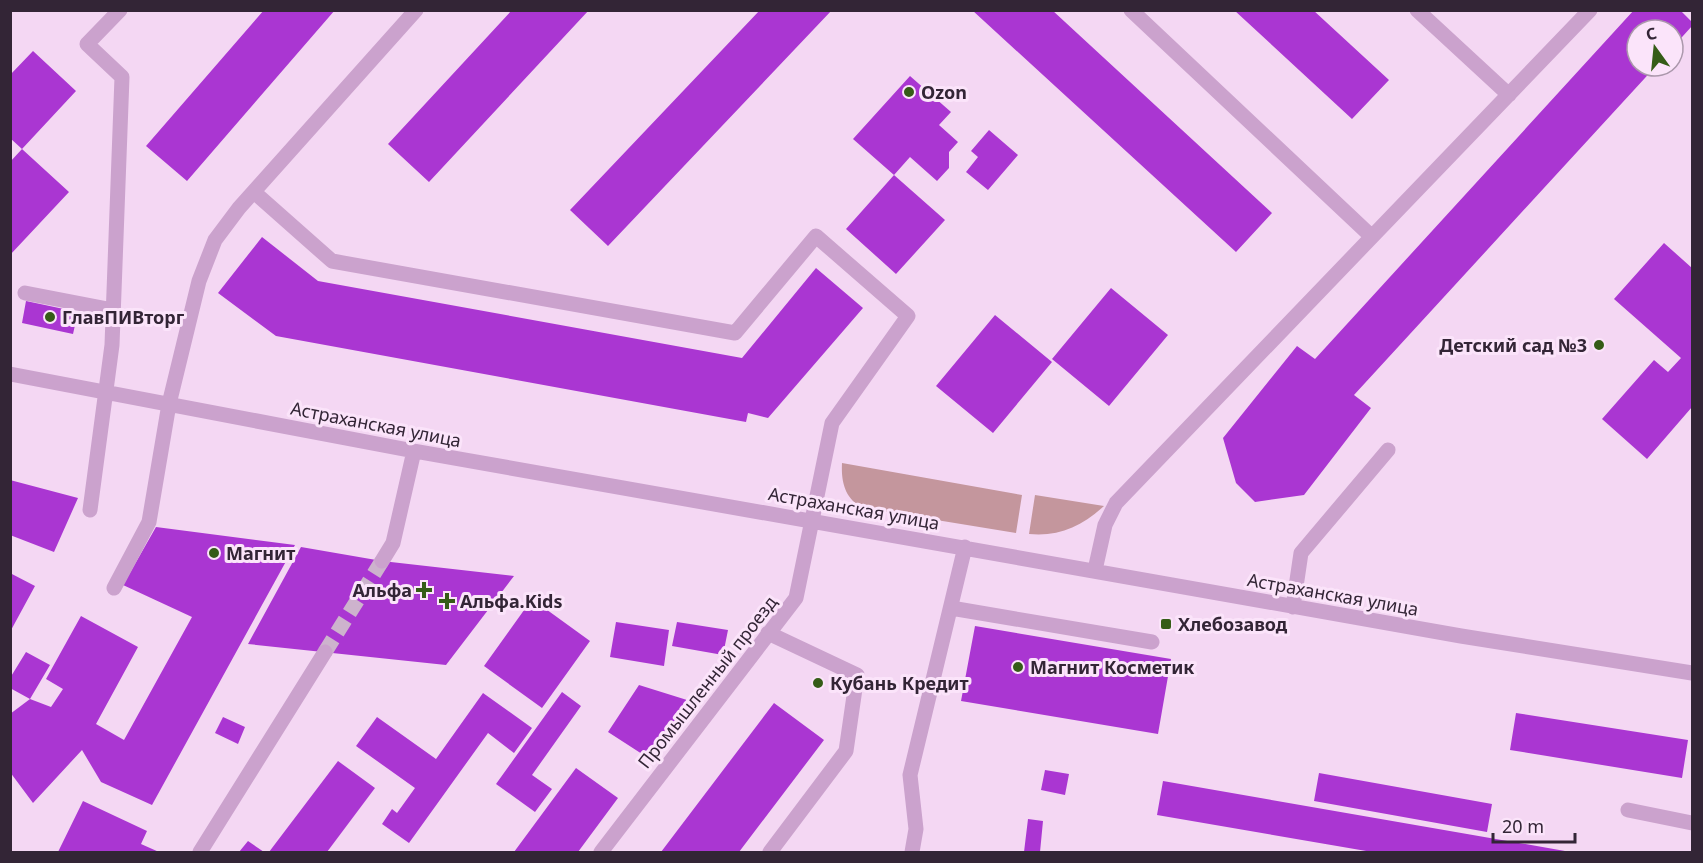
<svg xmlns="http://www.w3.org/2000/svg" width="1703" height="863" viewBox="0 0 1703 863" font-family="'Noto Sans',sans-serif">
<rect width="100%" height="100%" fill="#f4d7f3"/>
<path fill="#c4969d" d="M842,463L1022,495L1016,533L863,508C845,499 841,482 842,463Z
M1035,495L1104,506C1082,526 1059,537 1029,534Z"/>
<path fill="#aa36d2" d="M264,10H335L187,181L146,146Z
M512,10H589L429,182L388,144Z
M760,10H832L608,246L570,210Z
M972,10H1052L1272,213L1236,252Z
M1234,10H1313L1389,80L1352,119Z
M1634,10H1680L1692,22V26L1673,47V30H1637V66H1656L1354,395L1371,408L1304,495L1255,502L1236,483L1223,438L1297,346L1315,359Z
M33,51L76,91L22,149L10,138V75Z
M910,76L951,112L939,125L958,142L949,152V168L937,181L910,157L894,175L945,220L896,274L846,229L894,175L853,139Z
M989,130L1018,155L988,190L966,172L978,157L971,151Z
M22,149L69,192L10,255V162Z
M262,237L318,281L742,358L816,268L863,308L768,418L748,413L746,422L276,336L218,293Z
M1664,243L1692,268V407L1647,459L1602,419L1654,360L1668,372L1681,358L1614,299Z
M1111,288L1168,335L1109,406L1052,359Z
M26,301L78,312L73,334L22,323Z
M995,315L1052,362L993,433L936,386Z
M10,480L78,498L54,552L10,535Z
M156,527L295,545L152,805L101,782L82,750L33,803L10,772V714L30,699L10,688V678L26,652L50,665L30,699L51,707L63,689L46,679L81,616L138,647L96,724L124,740L192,617L123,585Z
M301,547L382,561L514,576L446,665L248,644Z
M10,573L35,586L10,632Z
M532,599L590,641L542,708L484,666Z
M616,622L669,630L664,666L610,657Z
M677,622L728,630L723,655L672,646Z
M975,626L1171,659L1158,734L961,701Z
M639,685L687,700L665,740L656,763L608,732Z
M562,692L581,706L532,775L552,789L535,812L496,784Z
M483,693L532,728L514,753L488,733L409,843L382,824L392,809L397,813L415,788L356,746L377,717L436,759Z
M774,703L824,740L739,852H661Z
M1516,713L1688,740L1682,778L1510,750Z
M223,717L245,727L238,744L215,733Z
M338,761L375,788L327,852H269Z
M576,768L618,798L578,852H514Z
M1045,770L1069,774L1065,795L1041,790Z
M1319,773L1492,804L1487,832L1314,801Z
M1163,781L1565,851V852H1372L1157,815Z
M83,801L147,831L141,844L159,852H58Z
M1028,819L1043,821L1040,852H1024Z
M248,841L264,852H239Z"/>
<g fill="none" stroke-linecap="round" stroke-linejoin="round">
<path stroke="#cdb3cd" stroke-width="15" stroke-dasharray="15 8" stroke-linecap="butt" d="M325,652L382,561"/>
<path stroke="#cba2cd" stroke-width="15" d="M1131,10L1371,236
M1417,10L1509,95
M254,192L332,261L735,333L816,236L908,316L832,423L796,598L601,852
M25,293L113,310
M10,374L414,451L1461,636L1692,673
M90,510L112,345L122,77L87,44L120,10
M382,561L393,543L414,451
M1095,570L1105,525L1116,503L1590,10
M114,588L149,522L169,404L199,281L215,240L239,208L416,10
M1293,607L1301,553L1388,450
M951,608L1152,642
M768,633L857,675L846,751L770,852
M1628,810L1692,823
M200,852L325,652
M912,852L916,829L910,775L965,547"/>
</g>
<g fill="#355c17" stroke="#fbe4fa" stroke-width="2">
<circle cx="909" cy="92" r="6"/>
<circle cx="50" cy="317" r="6"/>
<circle cx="1599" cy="345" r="6"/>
<circle cx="214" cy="553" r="6"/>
<path d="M421 581h6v6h6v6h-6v6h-6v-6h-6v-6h6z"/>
<path d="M444 592h6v6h6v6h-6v6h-6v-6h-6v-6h6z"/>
<rect x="1160" y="618" width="12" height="12" rx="3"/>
<circle cx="1018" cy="667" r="6"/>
<circle cx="818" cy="683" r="6"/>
</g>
<g text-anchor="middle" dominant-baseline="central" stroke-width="6" stroke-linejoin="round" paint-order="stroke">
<g font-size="18" font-weight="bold" fill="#332536" stroke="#fbe4fa" text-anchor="start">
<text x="921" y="92">Ozon</text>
<text x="62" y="317">ГлавПИВторг</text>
<text x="1587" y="345" text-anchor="end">Детский сад №3</text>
<text x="226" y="553">Магнит</text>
<text x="412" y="590" text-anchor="end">Альфа</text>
<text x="460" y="601">Альфа.Kids</text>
<text x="1178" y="624">Хлебозавод</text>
<text x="1030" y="667">Магнит Косметик</text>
<text x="830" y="683">Кубань Кредит</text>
</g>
<g font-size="18" fill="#332536" stroke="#fbe4fa">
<text transform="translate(376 424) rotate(11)">Астраханская улица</text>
<text transform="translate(854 508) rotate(10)">Астраханская улица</text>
<text transform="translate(1333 594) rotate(10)">Астраханская улица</text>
<text transform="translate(707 682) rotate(-52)">Промышленный проезд</text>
</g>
</g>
<rect width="1703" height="863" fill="none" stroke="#332536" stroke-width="24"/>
<g transform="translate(1655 48) rotate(345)"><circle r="28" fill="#fbe4fa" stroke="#ab98ac" stroke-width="1.5"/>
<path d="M0-4.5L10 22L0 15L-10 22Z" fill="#355c17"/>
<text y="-9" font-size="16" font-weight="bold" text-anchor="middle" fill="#332536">С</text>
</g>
<path d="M1493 833v9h82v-9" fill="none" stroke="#332536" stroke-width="3"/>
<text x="1502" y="833" font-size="18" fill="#332536" stroke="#fbe4fa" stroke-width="4.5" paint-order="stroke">20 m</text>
</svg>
